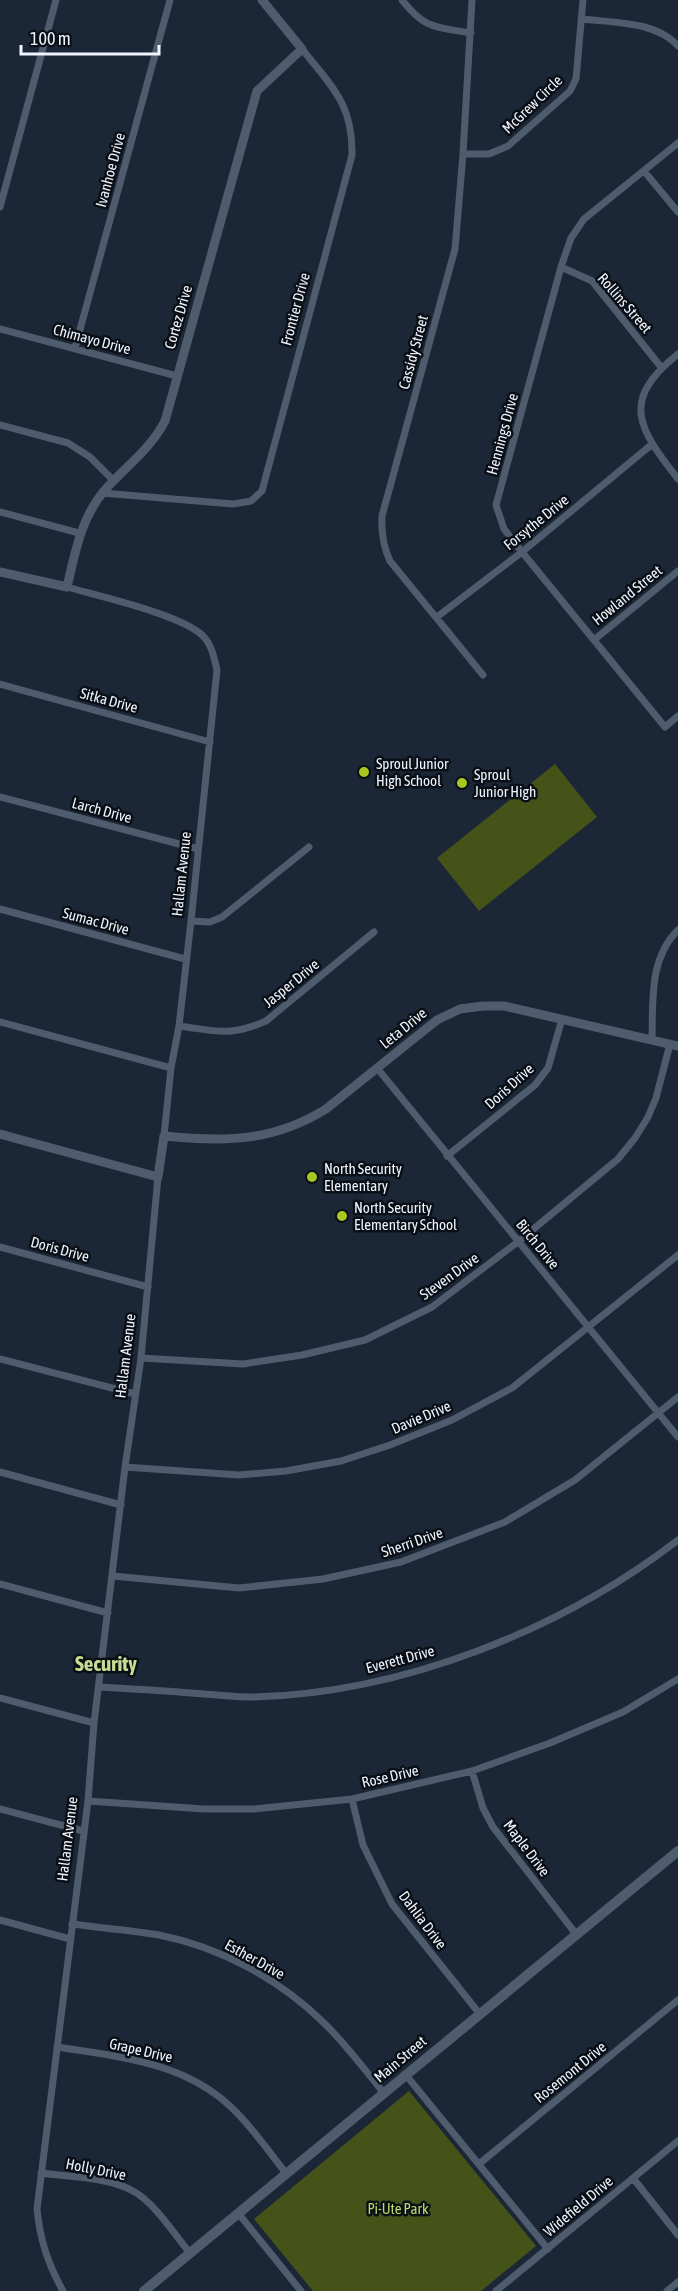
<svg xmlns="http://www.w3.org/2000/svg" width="678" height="2291" viewBox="0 0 678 2291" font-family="'Asap Condensed',sans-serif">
<rect width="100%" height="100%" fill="#1b2636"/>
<path fill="#455319" d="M555,764L597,817L479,911L437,858Z
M409,2091L536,2246L481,2291H313L254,2219Z"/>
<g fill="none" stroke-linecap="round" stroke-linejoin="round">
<path stroke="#4e5c6e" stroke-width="7" d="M402,0C426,30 435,27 471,33
M472,0L463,154L455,249L382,516C381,533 383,546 390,561L483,675
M582,19C614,23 656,21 678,46
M678,143L584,219L571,238L561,267L496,505L504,529L522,552L665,727L678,716
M463,154H489L508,146L570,91L576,79L583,0
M644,171L678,212
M0,207L56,0
M561,267L592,281L661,367
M0,329L177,376
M75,348L170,0
M678,354C619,401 639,429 678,479
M0,425L68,443L90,457L114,481
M102,493L233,504L251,501L262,491L352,155C353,104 332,87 302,49
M0,512L79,533
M67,587C98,596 183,615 203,636C212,645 214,658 217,670L191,921L179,1026L171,1068L164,1136
M437,617L522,552L651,445
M594,640L678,571
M0,684L210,742
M0,797L198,849
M0,909L185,959
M191,921L210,922L222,917L309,847
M0,1022L171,1068
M179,1026C217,1031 229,1037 266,1021L374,932
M652,1039C653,1002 649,958 678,930
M377,1068L678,1437
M447,1156L535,1085L548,1068L562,1019
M0,1247L148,1287
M141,1358L243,1364L302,1355L365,1340L432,1307L519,1241L618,1159L635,1138L648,1117L656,1098L670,1044
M0,1359L135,1394
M125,1467L239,1475L286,1471L341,1461L390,1445L452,1420L512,1388L678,1255
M0,1472L121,1505
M113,1576L239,1588L323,1579L401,1562L505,1522L575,1480L678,1397
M0,1584L108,1613
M99,1687C134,1689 169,1691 204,1694C220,1695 237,1697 254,1697C403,1693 561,1630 678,1540
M0,1698L94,1723
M472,1771L483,1808L493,1827L576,1934
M352,1799L363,1845L392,1904L479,2013
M88,1801L204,1809H254L352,1799L472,1771L550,1743L623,1712L678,1679
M0,1809L83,1831
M0,1920L70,1939
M72,1924C101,1928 130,1930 159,1935C220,1947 279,1979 323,2022C345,2043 364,2069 383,2092
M57,2047C120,2057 185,2062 233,2109C253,2128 269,2152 286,2173
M405,2074L548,2249
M479,2164L678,2000
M41,2173C69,2177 109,2177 133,2191C155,2203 174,2234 190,2253
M633,2178L678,2235
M238,2213L301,2291
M63,2291C48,2264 40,2240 37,2209L88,1801L94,1723L125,1467L141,1358L158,1177
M496,2291L678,2141
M667,2291L678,2282"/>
<path stroke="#4e5c6e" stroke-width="9" d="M0,572L67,587C75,553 81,518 104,491C126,466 149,451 165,421L257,91L302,49L262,0
M0,1134L158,1177L164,1136C225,1142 273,1142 326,1109L437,1020L460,1009L483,1006H504L678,1046"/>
<path stroke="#4e5c6e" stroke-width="10" d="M144,2291L678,1851"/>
</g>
<g fill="#a6c820" stroke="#0a0f16" stroke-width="2">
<circle cx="364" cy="772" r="6"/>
<circle cx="462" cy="783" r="6"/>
<circle cx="312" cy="1177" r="6"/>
<circle cx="342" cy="1216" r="6"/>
</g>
<g text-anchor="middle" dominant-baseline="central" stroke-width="5" stroke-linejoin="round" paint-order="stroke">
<g font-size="15" fill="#eff5fe" stroke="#0a0f16">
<text transform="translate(532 104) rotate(-44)">McGrew Circle</text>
<text transform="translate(110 170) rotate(-75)">Ivanhoe Drive</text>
<text transform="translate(625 303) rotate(49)">Rollins Street</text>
<text transform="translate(295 309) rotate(-75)">Frontier Drive</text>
<text transform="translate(178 317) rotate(-74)">Cortez Drive</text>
<text transform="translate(92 339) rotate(15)">Chimayo Drive</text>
<text transform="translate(413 352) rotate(-75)">Cassidy Street</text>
<text transform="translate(502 434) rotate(-75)">Hennings Drive</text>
<text transform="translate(536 522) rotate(-39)">Forsythe Drive</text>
<text transform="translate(627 595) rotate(-39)">Howland Street</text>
<text transform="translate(109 700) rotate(15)">Sitka Drive</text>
<text transform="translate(102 810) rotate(15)">Larch Drive</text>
<text transform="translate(181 874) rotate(-84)">Hallam Avenue</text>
<text transform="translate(96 921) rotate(15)">Sumac Drive</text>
<text transform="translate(291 983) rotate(-39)">Jasper Drive</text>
<text transform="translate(403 1028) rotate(-39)">Leta Drive</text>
<text transform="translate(509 1086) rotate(-42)">Doris Drive</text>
<text transform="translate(538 1244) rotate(51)">Birch Drive</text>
<text transform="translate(60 1249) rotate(15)">Doris Drive</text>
<text transform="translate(449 1276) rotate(-36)">Steven Drive</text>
<text transform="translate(125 1356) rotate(-83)">Hallam Avenue</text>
<text transform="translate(421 1417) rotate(-23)">Davie Drive</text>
<text transform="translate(412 1542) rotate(-19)">Sherri Drive</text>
<text transform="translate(400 1659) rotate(-15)">Everett Drive</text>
<text transform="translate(390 1776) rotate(-13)">Rose Drive</text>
<text transform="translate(67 1839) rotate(-83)">Hallam Avenue</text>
<text transform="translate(527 1848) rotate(53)">Maple Drive</text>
<text transform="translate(423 1920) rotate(53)">Dahlia Drive</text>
<text transform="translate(255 1959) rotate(29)">Esther Drive</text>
<text transform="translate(141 2050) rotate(13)">Grape Drive</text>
<text transform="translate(400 2059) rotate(-40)">Main Street</text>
<text transform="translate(570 2072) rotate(-39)">Rosemont Drive</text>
<text transform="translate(96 2169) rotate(11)">Holly Drive</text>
<text transform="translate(578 2206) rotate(-40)">Widefield Drive</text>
</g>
<g font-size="15" fill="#eff5fe" stroke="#0a0f16" text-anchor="start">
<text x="376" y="763">Sproul Junior<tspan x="376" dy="17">High School</tspan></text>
<text x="474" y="774">Sproul<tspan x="474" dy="17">Junior High</tspan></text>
<text x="324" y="1168">North Security<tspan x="324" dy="17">Elementary</tspan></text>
<text x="354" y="1207">North Security<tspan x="354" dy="17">Elementary School</tspan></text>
</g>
<g font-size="15" fill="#bdda68" stroke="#0a0f16">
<text x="398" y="2208">Pi-Ute Park</text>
</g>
<g font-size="21" font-weight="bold" fill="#c8dd92" stroke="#0a0f16">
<text x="106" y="1663">Security</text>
</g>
</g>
<path d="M21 45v9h138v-9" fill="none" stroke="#eff5fe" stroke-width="3"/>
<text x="30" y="45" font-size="18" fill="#eff5fe" stroke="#0a0f16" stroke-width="4.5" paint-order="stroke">100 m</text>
</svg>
